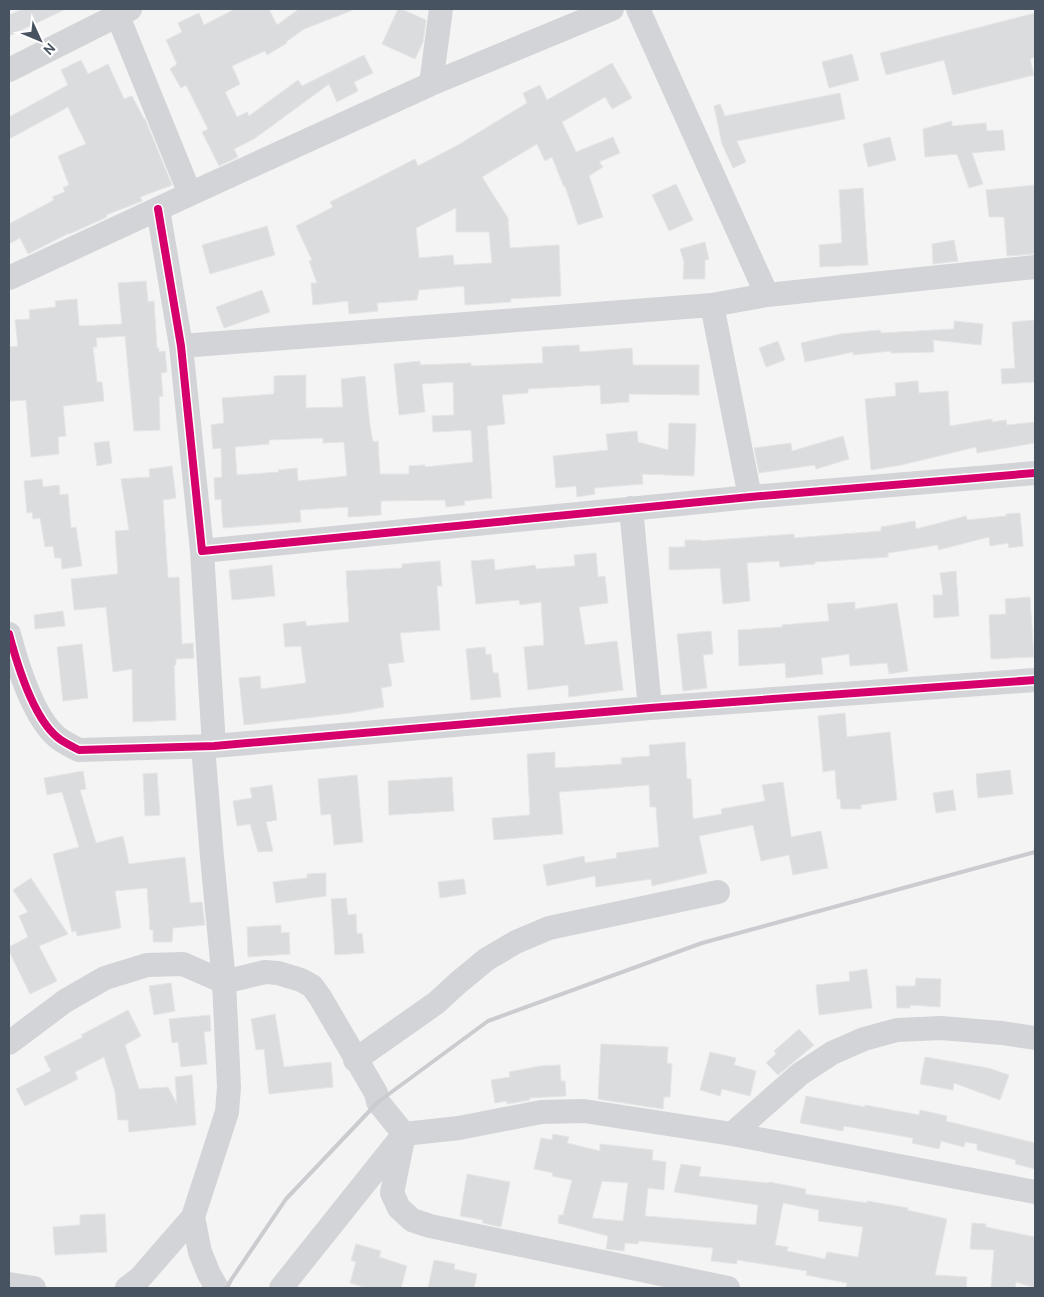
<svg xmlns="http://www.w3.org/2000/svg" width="1044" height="1297" viewBox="0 0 1044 1297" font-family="Cabin,sans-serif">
<rect width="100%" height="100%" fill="#f4f4f4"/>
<path fill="#dbdcde" stroke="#e5e5e6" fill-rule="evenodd" d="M23,9H66L9,36V15Z
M235,9H269L277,25L299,9H353V10L304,29L286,42L287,43L267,55L265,51L232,66L240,84L225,92L237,117L247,112L249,116L298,80L302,86L364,55L373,73L354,82L358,91L337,102L329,84L254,139L234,149L238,157L219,166L202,132L208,129L186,85L181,88L170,69L177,64L166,40L182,32L178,23L199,13L204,25Z
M398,9H401L426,20L423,42L415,59L382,44Z
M1035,13V57L1030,59L1034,75L953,95L944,60L886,75L880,53Z
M852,54L859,80L829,88L822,62Z
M81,60L88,74L108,64L124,99L132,96L144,119H145L172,185L140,197L142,201L106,215L107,217L69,234V233L28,254L20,238L9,244V224L54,200L52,197L65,192L63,188L69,185L58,156L86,144L68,107L9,139V117L68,85L61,70Z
M612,63L632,98L612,109L605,97L562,122L576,152L613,137L620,153L599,162L603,167L589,176L603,217L578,225L565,186L564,187L552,157L545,161L537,144L482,177L508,218L510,248L559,245L561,296L510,299L511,302L465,305L464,286L419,290L417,300L377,303L378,311L349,314L348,301L313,305L311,283H317L309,261L312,260L296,226L333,207L330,202L370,182L415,159L418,166L458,145L527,103L523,93L540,85L547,100ZM456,208V232H489L492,263L454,265L453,255L419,258L416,228Z
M840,93L845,119L737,141L746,162L733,168L722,144L714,106L720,104L725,116Z
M952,121V126L986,123L987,131L1003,130L1005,150L972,153L983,184L969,188L957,154L925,157L923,129Z
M890,137L896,160L868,167L863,144Z
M676,184L693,220L669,231L652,195Z
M1035,185V254L1007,256L1004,217H989L986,190Z
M863,188L868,265L820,267L819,245L842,243L839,190Z
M267,226L275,255L210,274L202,245Z
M954,240L958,261L933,264L932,244Z
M705,242L709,259L705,260V279H683L684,262L680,249Z
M146,281L148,302L154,301L157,348H159V352L165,351L167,372L161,373L163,396L159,397L160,430L134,431L125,336L96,338L97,347H93L97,382H102L104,401L63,406L66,436L58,437L59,454L31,457L26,400L9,401V347L18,346L15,320L30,319L29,310L56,307L55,301L77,299L79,326L122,324L118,283Z
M262,290L270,312L224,328L216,307Z
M1035,320V382L1002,384L1001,369L1015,368L1012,322Z
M954,321L983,324L981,345L933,340L934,352L891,353V351L853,355V352L805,362L801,343L840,334L880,330L881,333L954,329Z
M778,341L785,360L766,367L759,348Z
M579,345L580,352L632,348L633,365H699V395L629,394V402L601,404L600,385L528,389V393L502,395L505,424L487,426L492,498L464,501L465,505L446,507L445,500L381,501V515L348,517V507L300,510L301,522L223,528L221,499L215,500L214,478L222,477L221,448L213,449L211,425L224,423L222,398L274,394V376L306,375V408L343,407L341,379L365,376L370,426L373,442L378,441L380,474H409V466L425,465V467L473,462L471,430L433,432L432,416L454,415L453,382L422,384L425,412L399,415L394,364L420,361V365L471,363V366L543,363L542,347ZM323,438V443L344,442L347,476L298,481L297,468L278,470L279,472L237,475L235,447L269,444V440Z
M918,381L919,393L948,391L950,426L992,419V422L1006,420L1007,425L1035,422V443L977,453L976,447L901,465L871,470L865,399L896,396L895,383Z
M669,423L696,424L694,476L642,474L643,484L594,488L595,494L577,497L576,486L556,488L553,456L608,450L606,434L637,431L638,442L668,450Z
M843,436L849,459L816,469L815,465L759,473L754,448L791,443L792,451Z
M109,441L112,463L97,466L94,443Z
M172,466L176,498L163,500L168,578L179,577L182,644L193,643L194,658L176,659V665H174L176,720L133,722L132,669L113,672L106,607L74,610L71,579L118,574L115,531L129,530L121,479L150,477L149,469Z
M42,479L43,487L59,485L60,495L68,494L71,528L76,527L82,566L62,569L61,558H55L53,546L45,547L40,518L33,519L32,512L27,513L24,481Z
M1020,513L1023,546L1009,548L1008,543L990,546L989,537L938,550V545L888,553V557L815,562V564L780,567L779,561L747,563L750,601L723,604L720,568L669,570V547H685V540H701V541L794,534V538L881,531V527L915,521L916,529L966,516L967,520L1006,516V514Z
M596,553L598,577L605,576L608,603L579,607L585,645L617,641L623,690L569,697L568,685L528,690L524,647L544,645L541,602L520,605L519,600L476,604L471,561L494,559L495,570L535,565L536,569L575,566L574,555Z
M440,561L442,586H437L440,630L400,633L404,662L388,664L392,686L381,688L384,707L350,713L244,725L239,678L260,676L261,689L306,683L301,646L285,647L283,624L306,621V626L349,622L346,571L402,568V564Z
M272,565L275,596L232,600L229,570Z
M956,571L959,616L934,618L933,595H943L940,573Z
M1030,597L1034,657L991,659L989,615L1006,614L1005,599Z
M855,602V609L897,603L908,671L889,674L887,663L850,666L849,654L821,658L823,674L786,678L785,663L739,666L738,630L782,627V625L829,621L827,604Z
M63,611L65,626L35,629L34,615Z
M711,631L713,654L703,655L707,688L683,691L677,634Z
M82,644L88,698L63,701L57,647Z
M485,647L486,655L491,654L493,673H498L501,697L471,700L466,649Z
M845,713L847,737L890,732L897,800L861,805V809H841L840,799H837L835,770L823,772L818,716Z
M685,742L687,779H691L693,819L722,814L721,809L765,801L762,785L783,782L791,837L821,831L828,868L793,875L789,855L761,861L753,825L699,836L707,873L652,886L651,879L596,887L595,876L547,886L543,865L584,856L585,863L617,858L616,853L659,847L656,807H650L649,785L559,792L563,834L494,840L492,818L530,815L527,754L555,752V768L622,764L621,758L650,756L649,745Z
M1010,770L1013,794L978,798L976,774Z
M83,771L86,789L80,790L96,843L123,836L129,864L185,857L190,903L202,902L205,925L173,928L172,942H153V930H150L147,888L115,891L121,928L77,936L76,931L72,932L53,854L79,847L62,792L47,795L44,778Z
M157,773L160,815L145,816L143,774Z
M357,775L363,842L334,845L331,814L321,815L318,779Z
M452,777L454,811L389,815L388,781Z
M272,785L277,820L266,822L273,851L258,852L250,824L237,826L233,801L252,798L250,788Z
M953,790L956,810L936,813L933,793Z
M326,873V896L276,903L273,882L307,878V874Z
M31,878L68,934L39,946L57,981L30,994L9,951V947L28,937L19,916L28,912L13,890Z
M464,879L466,894L440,898L438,882Z
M346,898L348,915L356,914L357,934L362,933L364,953L335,955L331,899Z
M281,925V933L289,932L290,954L248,957L247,927Z
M867,969L872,1008L819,1015L816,985L850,981L849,972Z
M916,978L941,979L940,1007L910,1005V1008H897L896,986H915Z
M171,983L175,1011L154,1015L149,986Z
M128,1010L141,1036L125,1045L139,1089L168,1087L177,1104L175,1077L192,1075L196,1125L129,1132L128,1120H118L115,1092L104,1057L75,1072L78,1079L25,1106L16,1089L51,1071L44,1057L83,1037L81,1035Z
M275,1014L284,1067L331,1062L333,1087L269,1094L264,1049L256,1050L251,1019Z
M210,1015L211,1031L204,1032L207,1064L181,1067L178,1042L172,1043L169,1019Z
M799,1029L814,1045L778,1075L766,1063L776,1054L774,1051Z
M601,1044L668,1047L667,1063L672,1064L670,1097H664L663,1109L598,1099Z
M710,1052L736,1058L734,1065L756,1071L750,1096L722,1089L720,1096L700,1090Z
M925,1057L988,1068L1009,1075L1000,1100L954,1083L953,1090L920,1084Z
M560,1065L561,1081H565L566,1096L529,1098L530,1100L507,1104V1101L495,1103L491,1080L510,1077L509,1072L540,1066Z
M806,1096L865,1107V1105L919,1115L920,1110L947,1116L946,1121L1035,1143V1169L1015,1164L1016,1160L977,1150V1144L965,1142L964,1147L941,1141L939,1149L912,1143L913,1138L844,1126L843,1131L800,1123Z
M553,1134L569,1137L567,1143L600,1151V1144L653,1150L652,1160L666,1162L664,1190L648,1188L645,1216L756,1225L758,1205L674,1192L681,1164L701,1167L699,1176L768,1183L769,1182L806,1189L805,1194L867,1203V1201L908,1208L907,1210L947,1219L935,1275L967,1277L966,1288H846L847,1283L806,1275L807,1271L737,1260V1264L711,1261L713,1248L639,1241L638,1244L625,1243L624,1251L606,1249L608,1236L558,1223L559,1215H563L572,1180L552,1176L553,1173L534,1169L541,1138L552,1140ZM602,1181L628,1183L623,1221L592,1218ZM783,1203L819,1210L818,1221L863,1227L858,1257L827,1252L825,1259L787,1251L788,1247L775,1245Z
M467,1174L510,1182L501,1227L483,1223V1220L460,1216Z
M105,1214L107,1252L55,1255L53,1227L80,1225V1215Z
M972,1223L986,1224V1227L1035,1237V1288L1016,1282L1015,1288H1001L991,1287L994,1250L970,1249Z
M356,1244L381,1251L379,1257L407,1266L401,1288H367L350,1283L356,1262L351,1260Z
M434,1260L455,1264L454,1269L477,1274L474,1288H428Z"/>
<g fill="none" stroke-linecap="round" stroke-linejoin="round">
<path stroke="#d2d4d7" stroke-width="24" d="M115,9L190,194
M638,9L767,295
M9,70L130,9
M431,84L441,9
M158,209L181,346L202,551L750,497L1035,473
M9,278L190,194L431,84L612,9
M712,305L750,497
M181,346L712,305L767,295L1035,267
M631,508L650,708
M202,551L214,746
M9,634C17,664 34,722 61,740C67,744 73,747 79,750L214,746L650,708L1035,680
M203,746L212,857L224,982L229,1087L227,1112L193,1217L200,1252L209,1274L217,1288
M9,1043L65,1001L105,978L147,965L183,964L224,982L265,972L278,973L301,980L312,986L320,997L376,1093L378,1102L404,1134
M355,1060L436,1003L459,982L487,959L516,942L549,928L718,892
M732,1134L1035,1192
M403,1139L392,1193L399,1208L412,1220L430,1226L728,1288
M9,1284L34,1288
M127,1288L140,1278L193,1217
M281,1288L404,1134L459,1128L541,1112L584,1111L732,1134L800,1074L832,1053L864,1039L897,1030L941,1028L1002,1033L1035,1038"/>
<path stroke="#cbcccf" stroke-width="4" d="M227,1288L231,1280L286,1199L378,1102L488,1021L702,943L1035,852"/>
<g stroke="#fff" stroke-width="11">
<path id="cycleway" d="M158,209L181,346L202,551L750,497L1035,473
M9,634C17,664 34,722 61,740C67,744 73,747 79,750L214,746L650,708L1035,680"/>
</g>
<use href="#cycleway" stroke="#d6006c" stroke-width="8"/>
</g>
<rect width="1044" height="1297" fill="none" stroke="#485362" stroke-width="20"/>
<g transform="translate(40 40) rotate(134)" stroke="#ffffff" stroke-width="4" paint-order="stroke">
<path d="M0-4L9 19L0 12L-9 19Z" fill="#485362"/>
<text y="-8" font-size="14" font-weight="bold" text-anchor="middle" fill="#485362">N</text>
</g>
</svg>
